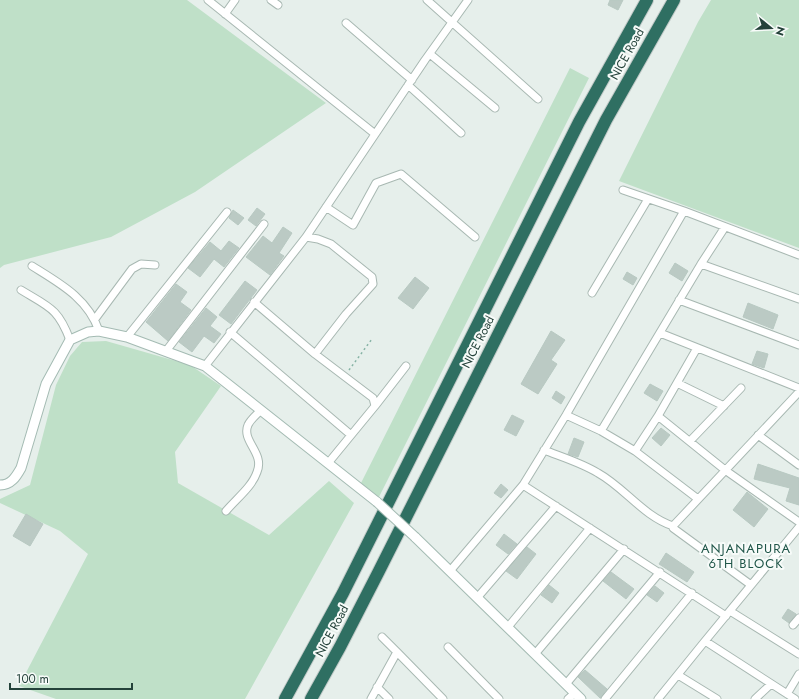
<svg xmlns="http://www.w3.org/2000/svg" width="799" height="699" viewBox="0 0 799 699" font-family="Jost,sans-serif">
<rect width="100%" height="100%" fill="#e6efeb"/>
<path fill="#bfe0c8" d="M0,0H187L326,103L195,192L111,237L4,265L0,268Z
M711,0H799V248L619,181L698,22Z
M570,68L589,78L379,497L361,483Z
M106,341L190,365L221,386L175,452L178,483L269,535L329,481L354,503L245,699H56L19,686L88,554L60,531L0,503V499L30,485L56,385L70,356L82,342Z"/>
<path fill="#bbcac4" stroke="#b8c9c2" d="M610,0H623L618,10L608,5Z
M257,208L265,214L256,226L248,220Z
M233,210L244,218L238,225L229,218Z
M283,227L292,233L279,253L284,256L270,275L246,257L263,236L272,243Z
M229,241L239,248L224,267L214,259L200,277L188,268L210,242L221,251Z
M675,263L688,271L682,281L669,273Z
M627,272L637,278L633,285L623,279Z
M415,277L429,288L413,309L398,298Z
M245,281L257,290L231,324L219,315Z
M176,284L187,292L180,302L191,310L168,341L146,322Z
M748,303L778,315L773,329L743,317Z
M206,308L217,317L210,326L221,334L214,343L204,336L192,352L179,342Z
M551,331L565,340L551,360L557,364L538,394L521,384Z
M757,351L768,354L764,368L752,364Z
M650,384L663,391L657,401L644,393Z
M556,391L565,397L561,404L552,398Z
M512,415L524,421L516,436L504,430Z
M661,428L670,435L661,446L652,438Z
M574,438L584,442L578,457L568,454Z
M758,464L799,478V505L786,501L790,488L754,479Z
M501,484L508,490L501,498L494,493Z
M747,492L768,509L754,527L733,510Z
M26,514L43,524L30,546L13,536Z
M504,534L517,544L508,554L496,545Z
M527,547L536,554L517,579L506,571Z
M666,553L694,572L687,582L659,564Z
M611,572L634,589L626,599L603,581Z
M549,585L559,593L552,603L541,595Z
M655,586L664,593L657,602L647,595Z
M788,609L796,614L789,623L782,618Z
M585,670L607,689L600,698L578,677Z"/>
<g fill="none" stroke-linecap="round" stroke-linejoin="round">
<g stroke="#a8b8b2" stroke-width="9">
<path id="street" d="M208,0L375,134
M271,0L278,5
M427,0L538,99
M225,14L235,0
M346,23L412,80
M430,54L495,108
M408,85L461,133
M623,190L684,211
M326,207L353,225L376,183L401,174L475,237
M725,227L701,264L799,299
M306,237L318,239L331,244L372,277L373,284L346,314L315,354L373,398L375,406L329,462
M32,266C59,283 88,298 99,331
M21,290C49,307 58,308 70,340
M592,293L648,199
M679,300L799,345
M254,302L315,354
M95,319L132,269L141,264L155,265
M230,332L351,435
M660,333L799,388
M127,337L227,212
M166,351L264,224
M205,366L306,237L425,60L468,0
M677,383L724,406
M375,406L406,366
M566,415L601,431L701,264
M658,416L725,470L799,522
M601,431L635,451L658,416L697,348
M758,435L799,465
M690,441L741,388
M544,450C562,457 582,463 598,473C625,488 643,516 673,526
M635,451L698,499
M523,485L726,616
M226,511C236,499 252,487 257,472C265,453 241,441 248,425C250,420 256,415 260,411
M450,571L523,485L566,415L684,211L799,255
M751,585L673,528V526L799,392
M477,598L556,506
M730,611L799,654
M793,625L799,618
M508,627L590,528
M382,637L397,652
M705,641L799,527
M448,647L499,699
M535,654L624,549
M678,675L717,699
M566,684L660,572
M377,687L389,699
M787,694L799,674
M371,699L397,652L443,699
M568,699L575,693
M605,699L692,593
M658,699L705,641L795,699
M755,699L771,684"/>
</g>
<g stroke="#a4bbb3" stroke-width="11">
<path id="secondary" d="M0,485C11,485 16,477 21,468L46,384L70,340L88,332L99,331L127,337L205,366L377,502
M415,537L581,699"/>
</g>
<g stroke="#c2cac8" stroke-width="14">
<path id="highway" d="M285,699L343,593L579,122L647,0
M311,699L340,647L379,571L606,120L674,0"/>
</g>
<path stroke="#86b3a5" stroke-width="1.5" stroke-dasharray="2 3" stroke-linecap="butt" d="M349,370L372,339"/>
<use href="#street" stroke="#fff" stroke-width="7"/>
<use href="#secondary" stroke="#fff" stroke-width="9"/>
<use href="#highway" stroke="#2f6f62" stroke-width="12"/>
<g stroke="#a4bbb3" stroke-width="11" stroke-linecap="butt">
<path id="secondary-bridge" d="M377,502L415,537"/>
</g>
<use href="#secondary-bridge" stroke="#fff" stroke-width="9"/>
</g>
<g text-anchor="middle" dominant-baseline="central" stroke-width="4" stroke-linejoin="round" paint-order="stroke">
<g font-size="12" fill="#24423a" stroke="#f7fbf9">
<text transform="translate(627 54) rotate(-61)">NICE Road</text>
<text transform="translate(478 342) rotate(-63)">NICE Road</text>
<text transform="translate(332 631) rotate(-62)">NICE Road</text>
</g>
<g font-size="13" letter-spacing="1" fill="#1f5548" stroke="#f7fbf9">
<text x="746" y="548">ANJANAPURA<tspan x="746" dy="15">6TH BLOCK</tspan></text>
</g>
</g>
<g transform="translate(771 28) rotate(108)" stroke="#f7fbf9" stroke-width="3" paint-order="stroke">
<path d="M0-3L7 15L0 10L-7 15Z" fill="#24423a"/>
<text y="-6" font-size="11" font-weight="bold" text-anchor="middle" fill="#24423a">N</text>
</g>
<path d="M10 683v6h122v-6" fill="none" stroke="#24423a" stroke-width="2"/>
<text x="16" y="683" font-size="12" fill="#24423a" stroke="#f7fbf9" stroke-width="3" paint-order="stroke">100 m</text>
</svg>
